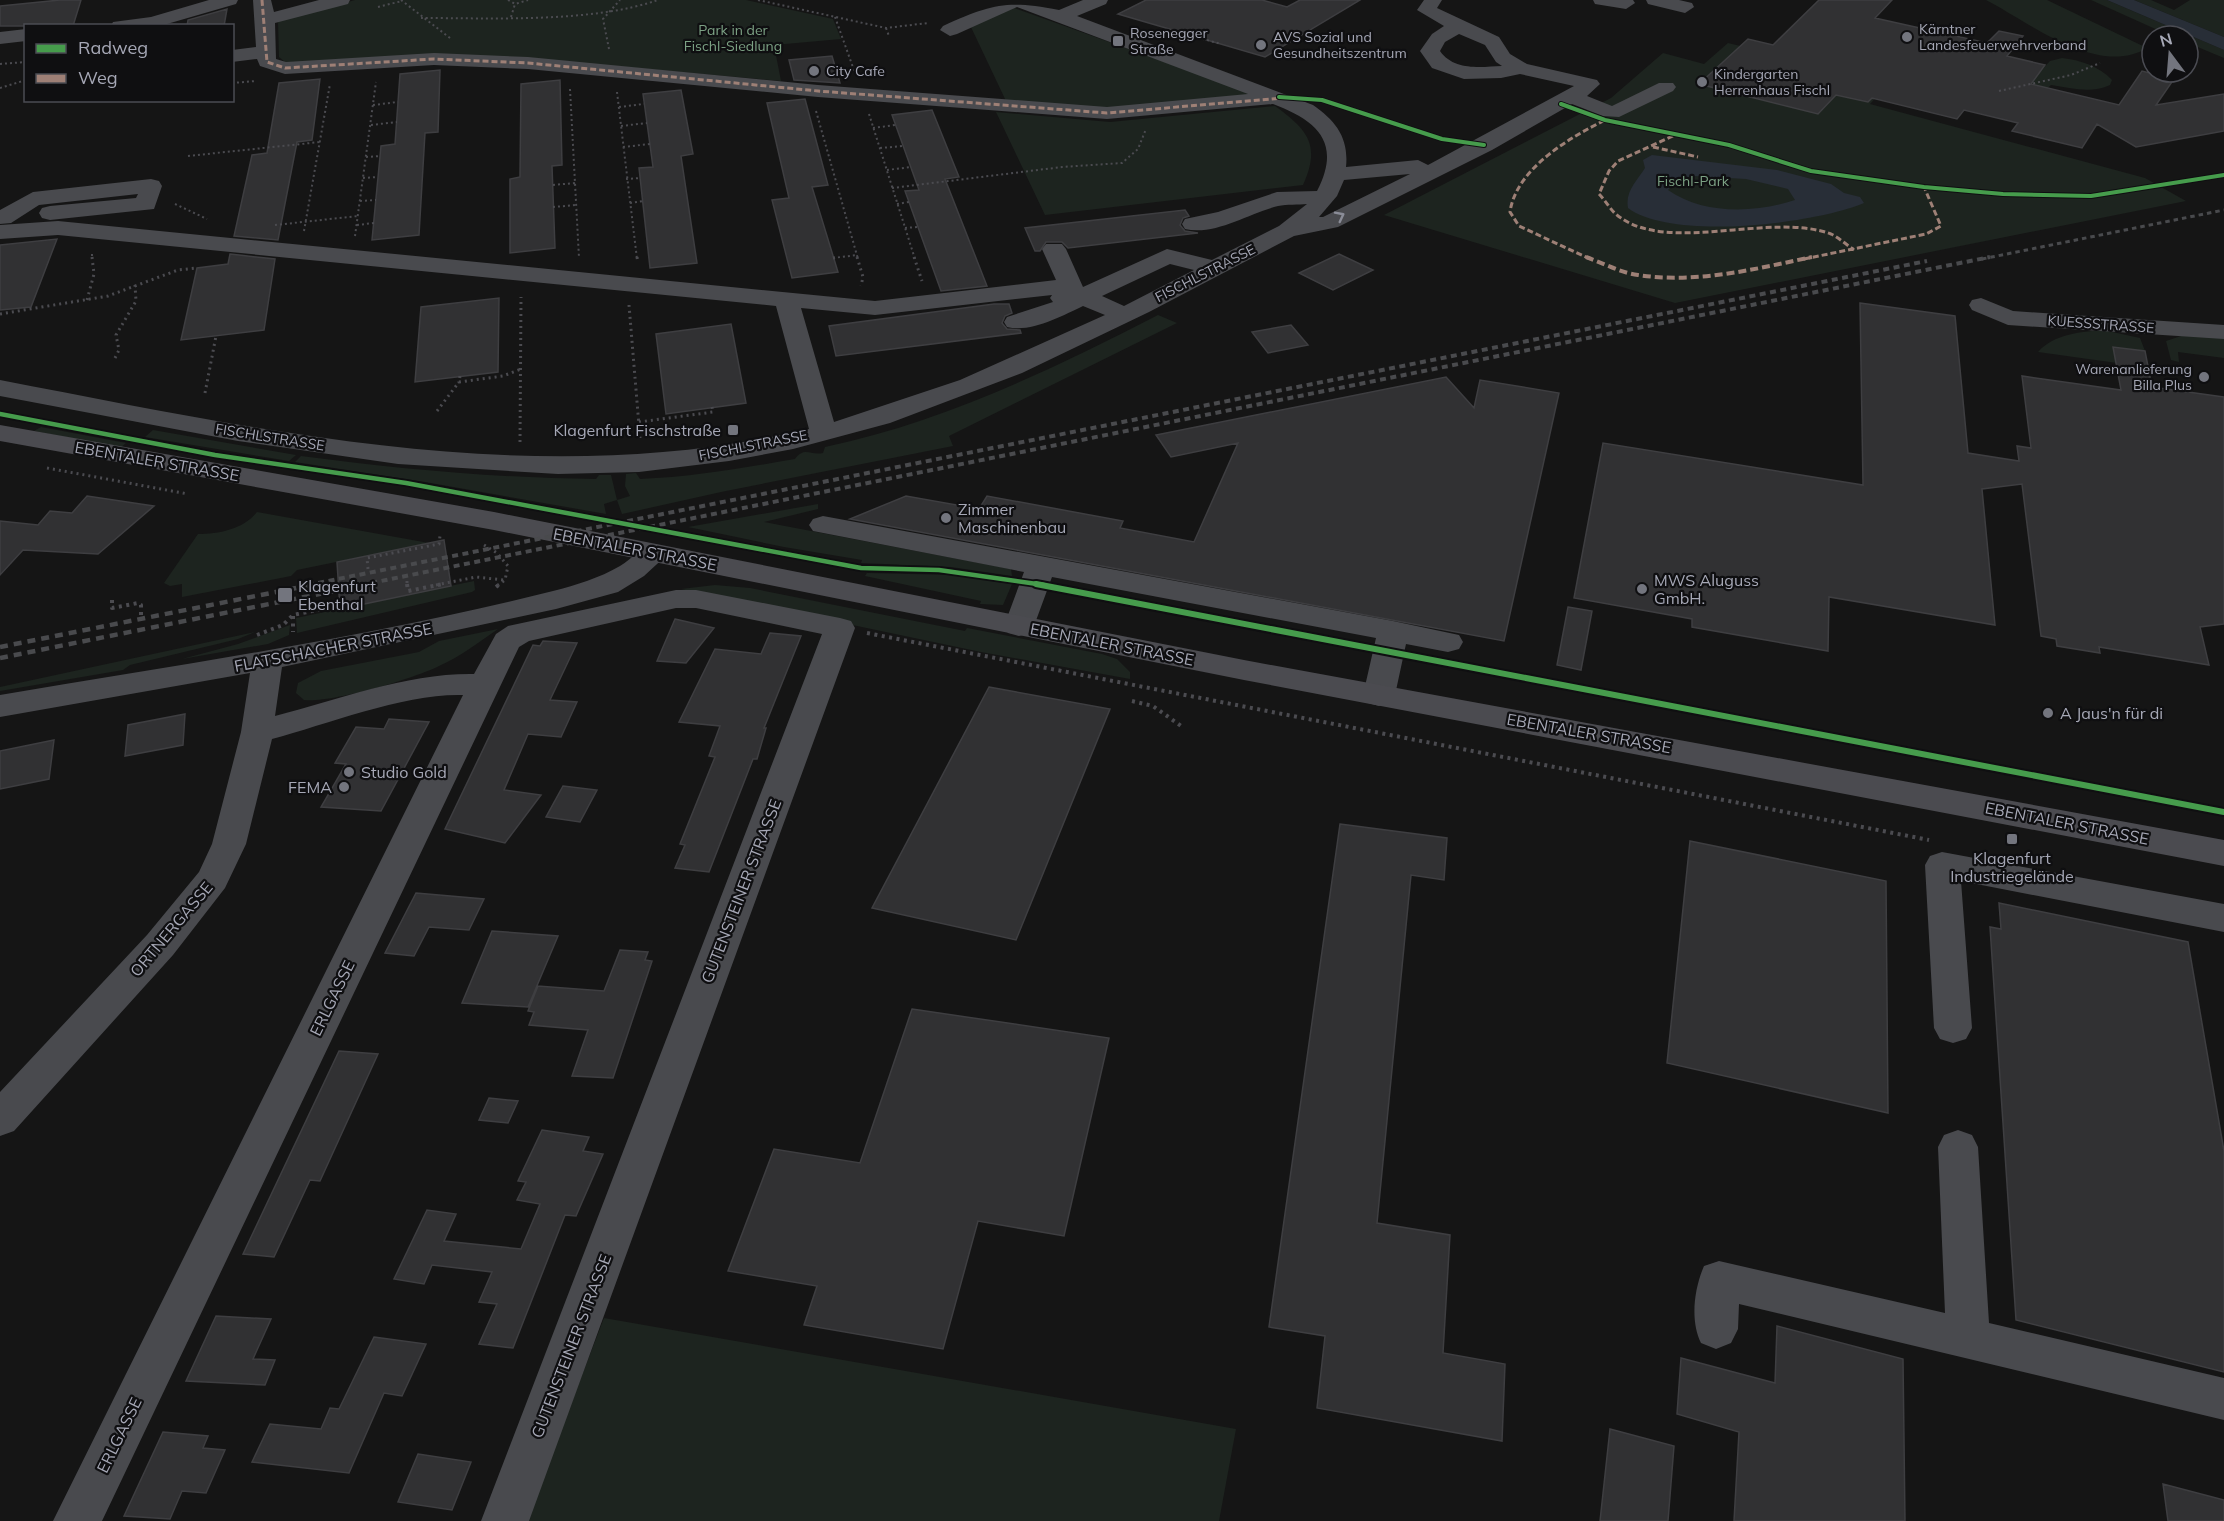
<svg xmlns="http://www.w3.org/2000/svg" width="2224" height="1521" viewBox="0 0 2224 1521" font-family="Mulish,sans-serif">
<rect width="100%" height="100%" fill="#151515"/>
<path fill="#1d241f" d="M355,0H746L833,19L841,39L774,45L781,81L526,58L286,63L279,57L278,21Z
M1986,0H2047L2147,48C2098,78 2027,21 1986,0Z
M2091,0H2107L2224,50V58L2188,43V36H2171Z
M2134,0H2151L2174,10L2190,0H2224V37Z
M1010,6L1017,9L1257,95L1105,110L1006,101L970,25Z
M1728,43L1890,82L1870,104L2145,178L2186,201L1675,303L1384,215L1611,98L1663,53L1704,64Z
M2062,58C2080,60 2099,66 2112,80L2110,85C2091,94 2071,88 2051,85L2035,99L1979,63L2036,76L2050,61Z
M1275,106C1308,130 1321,145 1303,185L1045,215L996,112L1110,122Z
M1158,315L1177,323L949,436L953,446L721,492L622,514L617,500L604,504L606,514L425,482L295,462L301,456C399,469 497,478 596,479L599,475H611L617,500L630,496L625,486L626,474L636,473L640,479C693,477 743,468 795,459C805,446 810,456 823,453L825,447C943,422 1051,370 1158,315Z
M2103,330L2140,338L2145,351L2114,347L2117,363L2038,352C2054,334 2080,332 2103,330Z
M2187,334L2224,336V358L2178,352L2179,362L2171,360L2166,341Z
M41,427L126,443L120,448L34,431Z
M153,430L296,455L289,461L145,437Z
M818,504V509L764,522L1011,569L1012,576L951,567L861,563L862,560L784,547L688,527Z
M257,512L429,543L297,570L291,576L182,597V584L170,586L164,583L198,534C219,534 244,529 257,512Z
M867,573L953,575L1012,584L1003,605L980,604L981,601L865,576Z
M474,581L475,590L472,592L297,633L296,618Z
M715,585L750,588L965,631L967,628L1102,654L1117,659L1130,672V679L981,652L681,589Z
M290,625L289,635L268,644L182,659L238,644Z
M498,629C479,642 460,657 439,666C413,679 332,703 304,700L296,693L298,683L321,671L419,652L439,641Z
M255,632L238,639L130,665L123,670L0,691V687Z
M604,1318L1236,1429L1219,1521H526Z"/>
<path fill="#282e37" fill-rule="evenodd" d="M2107,0H2134L2224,37V50Z
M1652,155L1777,170L1831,184L1844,193L1860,197L1864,203C1814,224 1672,241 1628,208C1625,191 1637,181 1645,168L1643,160ZM1694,176L1746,179L1788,189L1795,200C1756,213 1703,215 1668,190L1676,181Z"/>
<path fill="#313133" stroke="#3e3e41" stroke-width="1.5" d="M60,0H81L73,26H0V6Z
M1146,0H1262L1287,7L1300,0H1360L1265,57L1118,14Z
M1819,0H1892L1875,18L1987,43L1999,31L2023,36L2007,56L2045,65L2031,84L2119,105L2142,71L2174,79L2156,105L2224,94V131L2136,147L2097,124L2082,148L2012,131L2018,123L1964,110L1957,119L1872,98L1868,102L1836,95L1818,114L1699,84L1748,39L1773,45Z
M227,9L224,26H187L188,20Z
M832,56L840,83L794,80L789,60Z
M440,70L438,132L425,133L419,235L372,240L381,146L395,144L400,74Z
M320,79L312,140L297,142L278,240L234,236L252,155L267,153L279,83Z
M560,80L562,165L552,166L555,248L510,253V179L520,177L521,84Z
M681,90L693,154L681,156L697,263L650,268L639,168L653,167L643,94Z
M805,99L828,185L812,187L838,272L792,278L772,200L789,198L767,103Z
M932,110L959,177L945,179L987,286L941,291L905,191L919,190L892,115Z
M1185,210L1189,216L1183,218L1180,225L1185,231L1198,233L1068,248L1062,242H1046L1040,251H1035L1025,228Z
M57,239L31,307L0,310V245Z
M230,254L275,259L264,330L181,340L197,268L228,264Z
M1339,254L1373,270L1333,290L1299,273Z
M499,298L498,372L415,382L421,307Z
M1860,303L1955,316L1968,453L2019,461L2017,446L2031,448L2022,376L2121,390L2113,347L2145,351L2152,387L2224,397V624L2200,627L2209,665L2099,647L2100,653L2057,646L2056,639L2041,636L2022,484L1982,489L1995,625L1829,597L1828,651L1692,627V619L1574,598L1603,443L1863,485Z
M994,304H1009L1012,313L1005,316L1002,323L1007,329L1020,330L1021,333L836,356L829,326Z
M731,324L746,403L666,414L656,334Z
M1291,325L1308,345L1268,353L1252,332Z
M1446,377L1474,408L1480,380L1559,393L1504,641L850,519L906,496L979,509L987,496L1123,521L1120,528L1194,542L1238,443L1171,457L1156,435Z
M87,496L154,506L98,554L23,550L0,575V521L38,525L50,511L72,513Z
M444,540L451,586L340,609L337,562Z
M1568,607L1592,611L1581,670L1557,665Z
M675,619L714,628L686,663L657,661Z
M770,633L801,636L764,728H766L757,759H753L709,872L675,868L685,845L680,844L715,757L709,756L720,726L679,722L715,649L761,654Z
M543,641L577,643L550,700L577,702L561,737L528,734L504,790L541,795L505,843L445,829L533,645L540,646Z
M989,687L1110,709L1016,940L872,908Z
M185,714L183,745L125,756L128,725Z
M389,719L429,722L381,811L321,807L346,764L335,763L356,727L384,729Z
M54,740L49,779L0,789V751Z
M563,786L597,790L580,822L546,817Z
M1340,824L1447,838L1444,880L1411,875L1377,1223L1450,1235L1443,1353L1505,1364L1502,1441L1317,1408L1325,1336L1269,1327Z
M1690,841L1886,881L1888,1113L1667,1063Z
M416,893L484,899L469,930L429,927L414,956L385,953Z
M1999,903L2188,942L2224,1151V1372L2016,1320L1990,927L2001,929Z
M492,931L558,936L528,1007L462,1003Z
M620,950L648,952L645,960L652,961L613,1078L572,1076L588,1030L529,1025L534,1012L528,1011L538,986L604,991Z
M912,1009L1109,1038L1064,1236L978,1221L943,1349L804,1325L817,1286L728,1271L774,1149L860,1163Z
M339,1051L378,1054L320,1181L310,1180L274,1257L243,1254Z
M489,1098L518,1101L508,1123L479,1120Z
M542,1130L589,1137L583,1151L603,1154L576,1216L565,1215L513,1348L479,1344L497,1304L479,1302L492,1272L432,1265L424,1284L394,1279L427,1210L456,1214L444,1241L521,1249L540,1204L517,1200L526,1182L518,1181Z
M216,1316L271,1319L253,1359L275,1360L265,1385L186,1381Z
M1777,1326L1903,1359L1905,1521H1734L1739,1432L1677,1414L1681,1358L1775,1383Z
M374,1337L426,1344L402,1396L384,1393L349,1473L252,1462L270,1424L321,1429L330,1408L339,1409Z
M1610,1429L1674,1446L1668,1521H1600Z
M163,1432L208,1436L203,1448L225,1450L206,1493L182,1491L170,1519L124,1516Z
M418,1454L471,1462L452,1510L398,1502Z
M2163,1484L2224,1500V1521H2168Z"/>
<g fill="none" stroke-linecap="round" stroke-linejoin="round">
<path stroke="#4b4b50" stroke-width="2" stroke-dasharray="2 3" stroke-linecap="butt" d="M401,0L450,38
M508,0L515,4L528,0
M758,0L886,28L928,23
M378,7L402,1
M511,17L515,4
M835,17L855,73
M421,18C492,18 592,23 658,0
M886,28L889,36
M1174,37L1182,33L1221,44
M609,49L603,19L620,0
M0,64L26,62
M232,83L256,81
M0,88L26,80
M570,89L579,258
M1999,91L2071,75L2100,63
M617,92L637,259
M373,105L398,102
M619,107L644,104
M816,111L858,259
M869,114L915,259
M371,125L397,122
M621,126L647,123
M873,128L895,125
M623,147L650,144
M880,148L903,146
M188,156L320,142
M366,157L380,156
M887,170L911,167
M363,178L378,177
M626,179L640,178
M553,185L575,183
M892,188L1062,167L1122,163L1138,149L1146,129
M360,201L376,200
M630,203L643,201
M175,204L207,219
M897,204L909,202
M553,207L576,205
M275,225L358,216
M357,225L374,223
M905,228L918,227
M304,231L330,84
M355,236L376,82
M92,254V259
M833,258L857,255"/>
<path stroke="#4b4b50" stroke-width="3" stroke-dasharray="2 4" stroke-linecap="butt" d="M637,257L638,263
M857,257L863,277L861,286
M914,257L922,281
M833,258L839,257
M87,300L94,274L92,257
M629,305L640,438
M0,314L108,296L178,270L197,268
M115,358L119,350L116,335L136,301L135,285
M460,376L459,382L503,376L521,369
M205,393L216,336
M437,411L459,382
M639,422L713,412L712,407
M520,442L521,297
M47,468L188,494
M484,545L497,553L508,566L505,580L498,585
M368,569L367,558L439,544L440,536
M407,581V585
M436,585L476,577L504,580"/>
<path stroke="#4b4b50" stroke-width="4" stroke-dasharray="3 4.5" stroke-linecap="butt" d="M407,584L408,591L443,584
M496,587L500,584
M112,600V608L138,603L141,605V615
M293,616V632
M867,633L1929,840
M257,635L283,625L293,615L342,605L341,594
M1132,701L1153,706L1181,726"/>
<path fill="#494a4e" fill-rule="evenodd" d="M209,0H238L236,4L160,26H111L113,22L151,17Z
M253,0H271L274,12L319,0H350L348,4L275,23L276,59L286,62L434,53L528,57L818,85L1107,107L1248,94L1017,7L957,34L950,36L940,30L943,26C992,4 1006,0 1059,10L1083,0H1108L1106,4L1077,16L1313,105C1336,121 1349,138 1346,167L1418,160L1428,165L1574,86L1520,74L1501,78L1464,79L1432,68L1420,51L1432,34L1444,26L1417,10L1424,0H1442L1437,8L1499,37L1510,54L1527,64L1597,80L1600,84L1587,96L1612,106L1659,83H1673L1676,87L1673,91L1619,117L1603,116L1572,104L1492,150L1338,227L1294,236L1149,312L1022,373L890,423L793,449L729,461L639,472L558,474L398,464L238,441L0,396V380C267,431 538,493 809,429L776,306L58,235L0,239V225L58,221L875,301L1056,280L1042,249L1046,244H1062L1066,249L1083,287L1167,249L1212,260L1279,226L1307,204C1298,205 1287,204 1278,206C1249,213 1215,236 1185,229L1182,224L1185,219L1218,212L1277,192L1317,191C1343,141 1315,120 1273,104L1107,119L818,97L528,69L434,65L285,74L260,66L257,59L232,62V50L256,47ZM1459,34L1485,45L1496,62L1502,66C1480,67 1454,71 1440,51L1445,42ZM1410,174L1323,217H1319L1337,196L1344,180ZM1170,264L1194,270L1124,306L1102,296ZM1052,295L1050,298L1053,302L1007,317L1004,322L1007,327C1031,333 1062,316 1083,306L1105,315L960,380L834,422L801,308L875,315Z
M1593,0H1633L1635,3L1626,9L1595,4Z
M1646,0H1679L1692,3L1694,7L1685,13L1648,4Z
M26,29V41L0,44V32Z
M151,179L159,181L162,186L154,209L50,220L42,218L39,213L42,208L50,206L136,198L138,194L39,205L11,223L0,224V210L33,192Z
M1981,298L2013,311L2224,325V339L2008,325L1972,310L1969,305L1972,300Z
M823,516L1393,621L1459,635L1463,642L1459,649L1448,652L1406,644L1395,695L1390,703L1379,706L1368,703L1363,695L1376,638L1052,577L1034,626L1030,633L1019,636L1008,633L1004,626L1024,572L813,531L809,525L813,519Z
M654,544L664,547L669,553L644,576L618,592L556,609L282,667L275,716C340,699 407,673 474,674L496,634L508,626L676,590H696L840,618L851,621L855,628L529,1521H481L822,634L696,608H676L529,641L519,647L102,1521H53L463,695C407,693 327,724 272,739L246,844L225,888L173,955L14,1131L0,1136V1092L147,935L199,872L212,844L241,732L250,673L0,717V695C184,664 371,637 553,591C577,585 599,578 620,566C633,558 640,548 654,544Z
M1942,852L2224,904V932L1961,881L1972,1028L1966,1039L1953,1043L1940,1039L1934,1028L1925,865L1930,856Z
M1958,1130L1972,1135L1978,1147L1989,1323L2224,1378V1420L1739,1304L1738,1329L1731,1343L1716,1349L1701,1343C1690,1321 1694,1289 1704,1266L1719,1261L1945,1313L1938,1147L1944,1135Z"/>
<path fill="#4b4b50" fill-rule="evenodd" d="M0,425L494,512L1244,660L2224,840V866L1244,680L494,530L0,441Z"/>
<path stroke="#494a4d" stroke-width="3" stroke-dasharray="4.5 4" stroke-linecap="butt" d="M1982,259L2224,210"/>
<path stroke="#494a4d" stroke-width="4" stroke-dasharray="6 4.5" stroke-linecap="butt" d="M308,585L1927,261
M361,585L1990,257"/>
<path stroke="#494a4d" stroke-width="4.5" stroke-dasharray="8 6" stroke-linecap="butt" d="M0,647L316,584
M0,658L369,584"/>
<path stroke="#9e8076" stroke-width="3" stroke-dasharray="6 3" stroke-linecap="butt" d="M262,0L267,62L285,68L434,59L528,63L818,91L1107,113L1283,98
M1673,136L1618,161L1609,171L1599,194C1606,201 1612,213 1621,218C1671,253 1772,212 1831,234C1839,238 1847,245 1854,250
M1653,147L1698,157
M1590,259L1519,226L1510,212C1516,169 1569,138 1605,120
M1804,259L1926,234L1941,226L1924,187"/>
<path stroke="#9e8076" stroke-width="4" stroke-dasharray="8 4" stroke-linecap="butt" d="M1586,257C1603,263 1621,273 1638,275C1697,284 1755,269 1812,257"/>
<g stroke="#0f0f11" stroke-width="6">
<path id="cycleway-far2" d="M1279,97L1322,100L1442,139L1484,145
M1561,104L1605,120L1729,145L1811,171L1924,187L2003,194L2091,196L2224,175"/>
</g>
<g stroke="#0f0f11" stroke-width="8">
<path id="cycleway-far1" d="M0,414L215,455L406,483L861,568L939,570L1044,585"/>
</g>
<g stroke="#0f0f11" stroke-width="10">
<path id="cycleway" d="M1036,584L2224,812"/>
</g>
<use href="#cycleway-far2" stroke="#469c4c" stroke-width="4"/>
<use href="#cycleway-far1" stroke="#469c4c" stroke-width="4.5"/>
<use href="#cycleway" stroke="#469c4c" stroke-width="6"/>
</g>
<defs><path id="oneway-chevron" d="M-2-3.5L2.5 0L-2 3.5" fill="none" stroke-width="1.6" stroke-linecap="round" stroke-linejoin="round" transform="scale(1.5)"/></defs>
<use stroke="#8a8c97" href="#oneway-chevron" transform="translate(1340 216) rotate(-27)"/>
<g fill="#73757e" stroke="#0f0f11" stroke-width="2">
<circle cx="1907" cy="37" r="6"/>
<rect x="1112" y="35" width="12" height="12" rx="3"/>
<circle cx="1261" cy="45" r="6"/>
<circle cx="814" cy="71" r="6"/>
<circle cx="1702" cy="82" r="6"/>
<circle cx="2204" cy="377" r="6"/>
<rect x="727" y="424" width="12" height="12" rx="3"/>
<circle cx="946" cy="518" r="6"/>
<circle cx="1642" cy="589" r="6"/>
<rect x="277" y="587" width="16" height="16" rx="3"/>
<circle cx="2048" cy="713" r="6"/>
<circle cx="349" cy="772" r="6"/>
<circle cx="344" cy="787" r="6"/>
<rect x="2006" y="833" width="12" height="12" rx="3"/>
</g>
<g text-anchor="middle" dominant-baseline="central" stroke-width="4.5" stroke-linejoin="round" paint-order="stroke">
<g font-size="14" fill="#a6a8b6" stroke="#0f0f11" text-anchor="start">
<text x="1919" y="29">Kärntner<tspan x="1919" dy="16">Landesfeuerwehrverband</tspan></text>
<text x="1130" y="33">Rosenegger<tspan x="1130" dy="16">Straße</tspan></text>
<text x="1273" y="37">AVS Sozial und<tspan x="1273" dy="16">Gesundheitszentrum</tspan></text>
<text x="826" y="71">City Cafe</text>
<text x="1714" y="74">Kindergarten<tspan x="1714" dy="16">Herrenhaus Fischl</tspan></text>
<text x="2192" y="369" text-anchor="end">Warenanlieferung<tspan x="2192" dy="16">Billa Plus</tspan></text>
</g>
<g font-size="14" fill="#7ca184" stroke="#0f0f11">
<text x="733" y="30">Park in der<tspan x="733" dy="16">Fischl-Siedlung</tspan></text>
<text x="1693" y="181">Fischl-Park</text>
</g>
<g font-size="14" fill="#a6a8b6" stroke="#0f0f11">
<text transform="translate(1205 273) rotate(-27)">FISCHLSTRASSE</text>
<text transform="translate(2101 324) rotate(4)">KUESSSTRASSE</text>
<text transform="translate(270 437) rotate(9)">FISCHLSTRASSE</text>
<text transform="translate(753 445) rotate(-11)">FISCHLSTRASSE</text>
</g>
<g font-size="16" fill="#a6a8b6" stroke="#0f0f11" text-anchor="start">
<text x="721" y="430" text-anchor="end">Klagenfurt Fischstraße</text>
<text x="958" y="509">Zimmer<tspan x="958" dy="18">Maschinenbau</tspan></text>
<text x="1654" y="580">MWS Aluguss<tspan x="1654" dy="18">GmbH.</tspan></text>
<text x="298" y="586">Klagenfurt<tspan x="298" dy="18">Ebenthal</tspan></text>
<text x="2060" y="713">A Jaus'n für di</text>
<text x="361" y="772">Studio Gold</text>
<text x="332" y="787" text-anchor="end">FEMA</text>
<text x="2012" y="858" text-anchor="middle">Klagenfurt<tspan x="2012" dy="18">Industriegelände</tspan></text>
</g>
<g font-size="16" fill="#a6a8b6" stroke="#0f0f11">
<text transform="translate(157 461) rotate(10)">EBENTALER STRASSE</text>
<text transform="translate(635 549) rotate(11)">EBENTALER STRASSE</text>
<text transform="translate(1112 644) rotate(11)">EBENTALER STRASSE</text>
<text transform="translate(333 647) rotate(-11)">FLATSCHACHER STRASSE</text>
<text transform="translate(1589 733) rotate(10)">EBENTALER STRASSE</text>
<text transform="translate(2067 823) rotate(11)">EBENTALER STRASSE</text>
<text transform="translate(741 891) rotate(-69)">GUTENSTEINER STRASSE</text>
<text transform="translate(171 929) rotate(-50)">ORTNERGASSE</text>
<text transform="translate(332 998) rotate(-64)">ERLGASSE</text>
<text transform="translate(571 1346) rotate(-69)">GUTENSTEINER STRASSE</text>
<text transform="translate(119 1435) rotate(-64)">ERLGASSE</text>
</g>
</g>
<rect x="24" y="24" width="210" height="78" fill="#0f0f11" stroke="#4b4c53" stroke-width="1.5"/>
<rect x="36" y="44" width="30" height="9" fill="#469c4c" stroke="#4b4c53" stroke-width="1.5"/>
<text x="78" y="54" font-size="18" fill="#a6a8b6">Radweg</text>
<rect x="36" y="74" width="30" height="9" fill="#9e8076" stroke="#4b4c53" stroke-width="1.5"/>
<text x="78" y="84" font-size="18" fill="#a6a8b6">Weg</text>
<g transform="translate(2170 54) rotate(344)"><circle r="28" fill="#0f0f11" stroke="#4b4c53" stroke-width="1.5"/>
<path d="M0-4.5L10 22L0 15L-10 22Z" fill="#73757e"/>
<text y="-9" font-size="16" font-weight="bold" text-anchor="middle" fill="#a6a8b6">N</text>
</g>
</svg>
